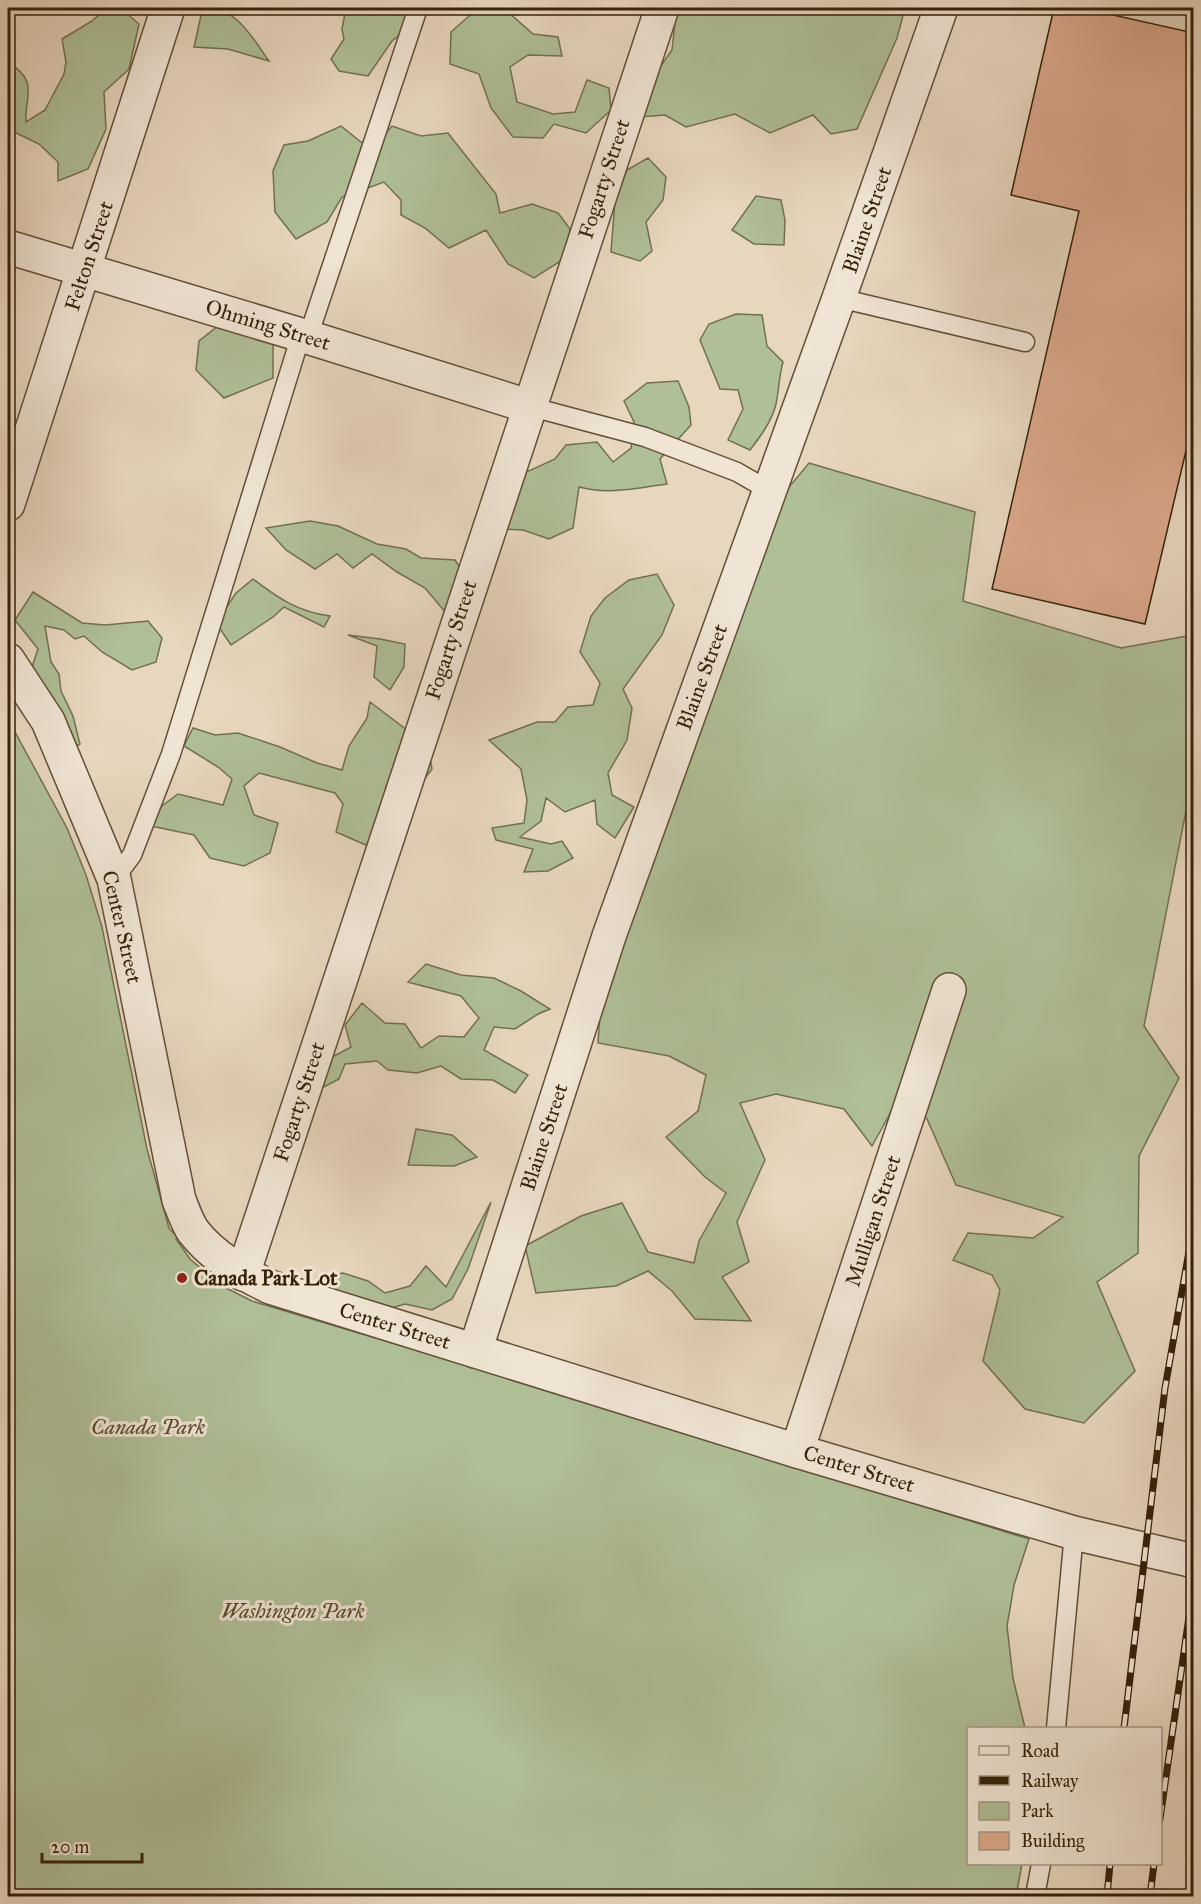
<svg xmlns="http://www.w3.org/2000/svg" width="1201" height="1904" viewBox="0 0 1201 1904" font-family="'IM FELL Great Primer',serif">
<rect width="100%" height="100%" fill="#e8d7bf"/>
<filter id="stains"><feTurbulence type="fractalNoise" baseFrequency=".00333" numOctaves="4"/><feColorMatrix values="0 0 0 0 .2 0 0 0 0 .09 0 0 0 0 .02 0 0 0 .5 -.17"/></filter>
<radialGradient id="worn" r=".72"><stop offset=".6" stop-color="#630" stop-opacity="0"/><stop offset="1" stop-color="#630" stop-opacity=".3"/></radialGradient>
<path fill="#afbf97" stroke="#727050" stroke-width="1.5" d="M107,8H120L139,24L129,69L104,92L106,129L88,169L58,181V162L39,144L8,129V62C39,82 25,93 26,122L45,110L64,74L66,62L62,39L92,21Z
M206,8C237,7 253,39 269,61L228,49L194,47L202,11Z
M346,8H418L424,16L392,41L368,76L339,71L331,59L344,39L342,29Z
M478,8L507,11L533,34L558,37L562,56L528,55L510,67L517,102L553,114L575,112L587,80L609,88L611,110L586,133L554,124L543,138L513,137L491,108L479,74L450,64L451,32Z
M679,8H905L897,38L857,129L831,134L813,115L770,133L735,114L686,127L665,115L639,117L646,87L672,50L676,14Z
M341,126L371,150L392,126L421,136L448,133L496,194L500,213L532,204L558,213L570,229L567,257L534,278L508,264L486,230L449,248L425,228L401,215V200L384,182L342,197L327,222L296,239L275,212L273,171L284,145L308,141Z
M648,158L666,177L663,200L646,222L652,251L640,261L611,252L615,201L627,170Z
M756,196L781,200L785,220L784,245L754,244L732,230Z
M736,314L762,315L767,346L783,362C779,376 779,390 776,404C772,421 760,437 750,450L728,440L743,409L738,390L720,389L700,340L709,324Z
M218,326L273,340V378L224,398L196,370L199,341Z
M678,381L689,407L691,425L660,459L667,484C637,488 608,495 579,487L573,528L549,539L523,530L504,529L519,467L529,471L555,459L566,445L597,442L613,462L631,448L634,422L624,401L647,383Z
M809,463L975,512L963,601L1121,648L1193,635V775L1144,1026L1179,1078L1139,1156L1138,1253L1097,1282L1135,1371L1084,1423L1025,1409L983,1361L1000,1290L992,1275L953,1260L968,1233L1033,1238L1063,1217L956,1185L927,1119L901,1094L872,1146L844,1109L776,1094L740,1103L765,1160L737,1222L749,1262L722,1277L751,1321L695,1319L672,1291L648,1271L616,1286L536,1293L525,1246L581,1216L622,1203L648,1252L694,1263L699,1241L726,1193L705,1177L666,1137L698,1111L706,1075L669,1056L598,1043L607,909L726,563Z
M310,521L338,526L377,544L406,549L421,558L455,560L476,592L446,613L425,588L397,572L372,554L353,568L337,554L315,569L286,550L266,528Z
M657,574L674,605L662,635L623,689L632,708L627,740L608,773L612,795L634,807L615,838L597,824L595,800L565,812L546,798L541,821L520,837L551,844L562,841L573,858L548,871L524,872L533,849L496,840L492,828L524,823L527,800L521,769L489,740L537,722H555L568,707L593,705L600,683L580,652L591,616L605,598L629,580Z
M253,579C278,598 298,612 330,616L324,627L284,607L273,617L231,645L216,623L236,593Z
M33,592L82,623L105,625L148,621L162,638L156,662L132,670L102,652L84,636L75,639L64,630L45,626L51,662L59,674L61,691L73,716L80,744L53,759L28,707L33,664L38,649L15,620Z
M348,635L380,639L405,644L404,667L390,690L374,677L377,646Z
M370,702L428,746L432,769L416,790L386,786L383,811L368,846L336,832L343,804L335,793L259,773L244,786L254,815L278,823L270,853L244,866L210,858L194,835L146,825L163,805L178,794L223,805L232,779L218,767L184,746L193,728L215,735L238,733L280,747L317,763L342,770L349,746L367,718Z
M8,719L67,828L86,875L102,927L147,1149L169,1228L177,1237L176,1239L190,1259L220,1285L252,1301L449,1360L1029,1539L1014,1585L1007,1626L1013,1678L1025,1728H968V1864H1022L1016,1896H8Z
M426,964L461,975L494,978L521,991L550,1009L538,1014L515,1029L494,1027L484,1050L528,1075L515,1093L493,1080L461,1079L441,1066L417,1073L388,1070L377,1061L345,1064L339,1079L320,1089L321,1063L351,1047L345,1025L362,1003L385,1023L405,1024L421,1048L439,1036L464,1037L479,1018L461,996L408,982Z
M416,1129L452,1135L477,1157L454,1166L408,1165Z
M491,1202L468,1269L452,1299L432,1310L405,1304L385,1310L317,1293V1278L343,1273L368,1281L385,1293L410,1286L426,1266L446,1287Z"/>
<path fill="#dca98c" stroke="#362209" stroke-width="1.5" d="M1054,8H1082L1194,33V417L1145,624L992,589L1079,211L1011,195Z"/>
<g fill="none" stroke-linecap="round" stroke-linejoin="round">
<g stroke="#624f36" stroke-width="21">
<path id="service" d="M839,298L1025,342
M308,337L418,8
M528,406L645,437L737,472L770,491
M114,879L132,855L171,754L301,335
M1056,1728L1074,1533
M1035,1896L1041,1864"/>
</g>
<g stroke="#624f36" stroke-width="36">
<path id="minor" d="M8,247L301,335L528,406
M8,504L168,8
M243,1274L662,8
M797,1451L949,990"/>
</g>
<g stroke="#624f36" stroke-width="36">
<path id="tertiary" d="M8,660L48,721L114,879L179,1200C183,1210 187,1222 193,1231C213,1257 242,1273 270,1287L797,1451L1074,1533L1194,1561
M475,1351L609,936L839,298L941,8"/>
</g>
<use href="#service" stroke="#f0e5d5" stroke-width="18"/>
<use href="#minor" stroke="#f0e5d5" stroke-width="33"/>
<use href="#tertiary" stroke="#f0e5d5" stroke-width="33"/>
<g stroke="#362209" stroke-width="7">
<path id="rail" d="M1124,1728L1165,1388L1194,1223
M1160,1819L1194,1582
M1107,1896L1110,1864
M1150,1896L1154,1864"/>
</g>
<use href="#rail" stroke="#f0e5d5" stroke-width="4.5" stroke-dasharray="14" stroke-linecap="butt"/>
</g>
<circle fill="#8f2418" stroke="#f0e5d5" stroke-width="2" cx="182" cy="1278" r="6"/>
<g text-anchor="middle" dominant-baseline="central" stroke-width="6" stroke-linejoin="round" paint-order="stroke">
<g font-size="21" fill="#362209" stroke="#f0e5d5">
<text transform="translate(604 179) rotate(-72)">Fogarty Street</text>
<text transform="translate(867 220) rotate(-71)">Blaine Street</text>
<text transform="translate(89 256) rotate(-72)">Felton Street</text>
<text transform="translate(268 325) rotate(17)">Ohming Street</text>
<text transform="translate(451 640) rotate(-72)">Fogarty Street</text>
<text transform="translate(702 677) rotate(-70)">Blaine Street</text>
<text transform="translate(122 927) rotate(77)">Center Street</text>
<text transform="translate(299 1102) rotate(-72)">Fogarty Street</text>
<text transform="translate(544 1137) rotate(-72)">Blaine Street</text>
<text transform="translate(873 1221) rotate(-72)">Mulligan Street</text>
<text transform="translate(395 1326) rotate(17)">Center Street</text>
<text transform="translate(859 1469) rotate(17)">Center Street</text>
</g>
<g font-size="21" font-weight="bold" fill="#362209" stroke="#f0e5d5" text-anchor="start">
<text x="194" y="1278">Canada Park Lot</text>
</g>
<g font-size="21" font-style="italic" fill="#54492c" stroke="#f0e5d5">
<text x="148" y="1427">Canada Park</text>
<text x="293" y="1611">Washington Park</text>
</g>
</g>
<rect width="1201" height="1904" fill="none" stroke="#e8d7bf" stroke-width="30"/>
<rect x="9" y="9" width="1183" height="1886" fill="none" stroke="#362209" stroke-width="3"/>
<rect x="15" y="15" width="1171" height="1874" fill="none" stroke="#362209" stroke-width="1.5"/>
<rect x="967" y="1727" width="195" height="138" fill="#f0e5d5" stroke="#a69783" stroke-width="1.5"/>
<rect x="979" y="1746" width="30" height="9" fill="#f0e5d5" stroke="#a69783" stroke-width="1.5"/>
<text x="1021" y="1757" font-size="18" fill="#362209">Road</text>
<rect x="979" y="1776" width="30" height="9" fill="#362209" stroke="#a69783" stroke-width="1.5"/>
<text x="1021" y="1787" font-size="18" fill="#362209">Railway</text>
<rect x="979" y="1802" width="30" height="18" fill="#afbf97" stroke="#a69783" stroke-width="1.5"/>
<text x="1021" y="1817" font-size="18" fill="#362209">Park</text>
<rect x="979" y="1832" width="30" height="18" fill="#dca98c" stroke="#a69783" stroke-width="1.5"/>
<text x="1021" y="1847" font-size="18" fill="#362209">Building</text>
<path d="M42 1853v9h100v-9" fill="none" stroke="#362209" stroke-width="3"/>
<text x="51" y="1853" font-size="18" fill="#362209" stroke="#f0e5d5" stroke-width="4.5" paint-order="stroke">20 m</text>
<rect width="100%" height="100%" filter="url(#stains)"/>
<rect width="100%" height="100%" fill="url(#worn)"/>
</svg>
